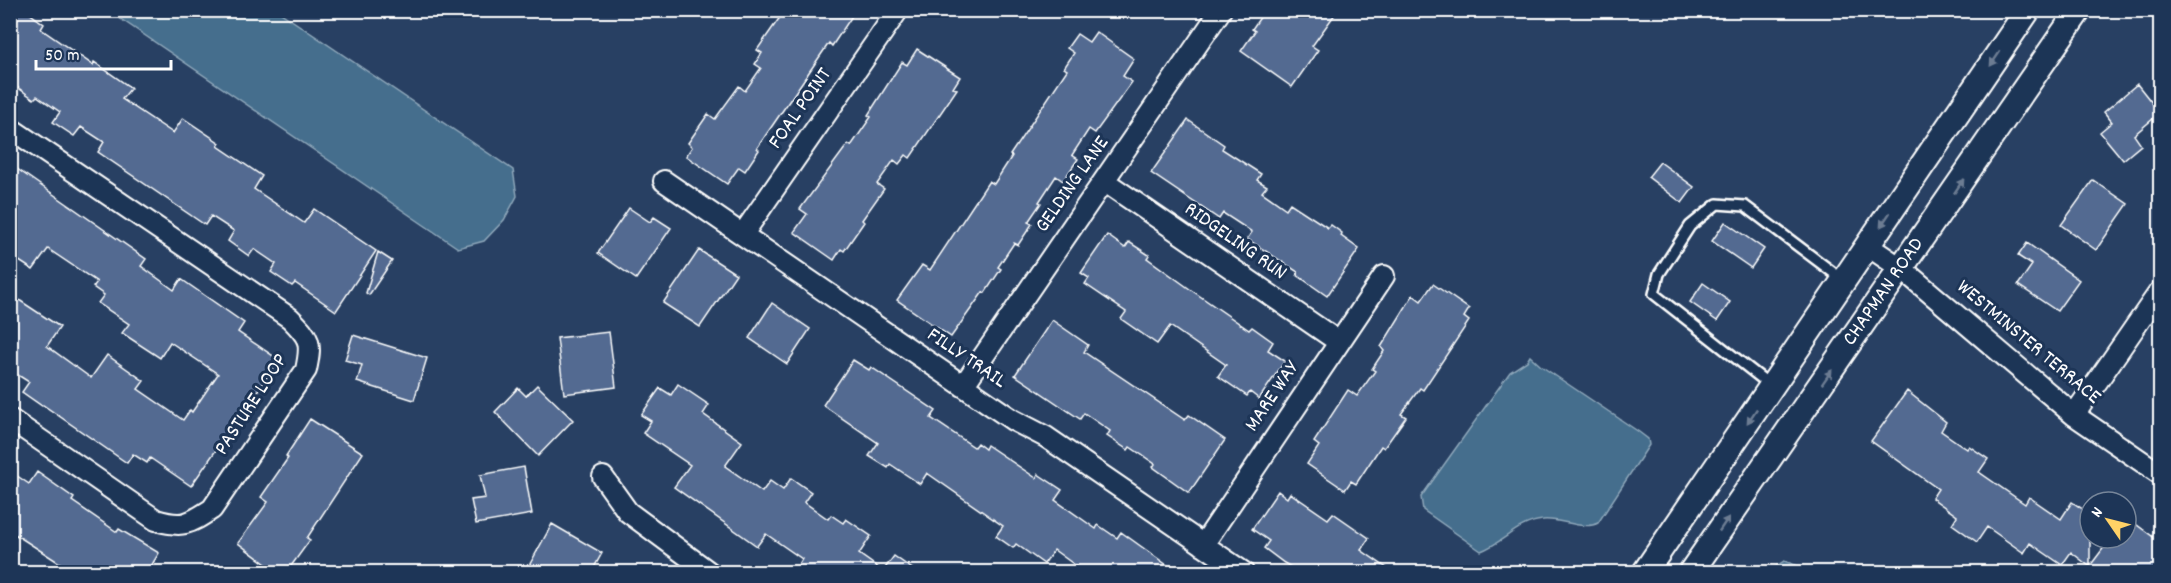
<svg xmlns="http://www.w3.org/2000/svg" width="2171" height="583" viewBox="0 0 2171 583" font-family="Dekko,sans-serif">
<rect width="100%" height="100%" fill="#284063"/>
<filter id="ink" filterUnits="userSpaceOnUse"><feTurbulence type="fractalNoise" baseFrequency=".0167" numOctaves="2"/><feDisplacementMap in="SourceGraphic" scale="12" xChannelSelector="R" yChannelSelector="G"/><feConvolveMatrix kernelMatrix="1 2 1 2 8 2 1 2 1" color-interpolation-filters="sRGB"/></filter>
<g filter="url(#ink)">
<path fill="#456e8d" stroke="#8fa8bb" stroke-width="1.5" d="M109,11H278L513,170L517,196L504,220L484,241L458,248Z
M1530,356L1541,366L1639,432L1648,439L1649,445L1598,523C1583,531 1561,518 1543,520C1518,522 1503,543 1481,551L1423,510L1421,497L1510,372L1527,361Z
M1784,561L1812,571L1813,572H1767Z"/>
<path fill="#536b91" stroke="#fff" stroke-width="1.5" d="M10,10H25L44,24L41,29L93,65L94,62L131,88L122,99L173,133L183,118L220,143L218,146L262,176L254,189L304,223L314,209L376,251L336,311L295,283L292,286L271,272L276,264L254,249L249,256L228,241L234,231L211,216L205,225L98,152L104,142L81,127L74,136L53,122L60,112L37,96L34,99L10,82Z
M785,10H856L832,46L829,43L757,148L759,150L745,171L739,167L727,184L686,156L692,147L688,143L708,114L715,119L739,86L745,91L761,68L755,64L762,53L757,50Z
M1265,10H1338L1312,46L1318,50L1292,87L1241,51L1255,31L1252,29Z
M1096,32L1134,59L1123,76L1132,82L1095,133L1089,129L1072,155L1078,159L1063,181L1056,176L1039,202L1041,203L1028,222L1032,224L1018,245L1014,243L998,267L1001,269L985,293L983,292L951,337L897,300L922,265L930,270L989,181L994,184L1012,156L1010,155L1067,70L1064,68L1074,53L1067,48L1077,34L1089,42Z
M917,49L960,77L953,88L957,89L910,158L906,155L899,164L894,160L877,184L884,189L862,220L864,222L844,251L841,249L834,260L794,232L807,214L800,209L848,144L851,146L871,117L868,115L902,62L907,65Z
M2137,84L2160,113L2134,135L2141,145L2123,160L2100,132L2112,122L2104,112Z
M1188,120L1224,145L1222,149L1261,174L1257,180L1267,186L1262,192L1286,209L1290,203L1328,228L1331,225L1342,233L1341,236L1359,249L1327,296L1297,275L1298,272L1247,239L1252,232L1223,213L1219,219L1151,173Z
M1660,162L1694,187L1682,203L1648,177Z
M10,164L146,259L141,266L174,290L181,279L244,323L238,332L279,360L191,486L150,458L147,463L133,454L127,463L43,405L42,406L22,392L29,382L10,370V294L60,327L47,346L91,378L107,355L144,381L138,389L183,420L190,410L192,412L218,374L170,342L160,358L122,333L129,324L98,303L104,295L93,287L97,282L48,249L33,270L10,255Z
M2093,180L2128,204L2096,250L2061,225Z
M629,208L650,222L654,217L671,228L636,279L598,253Z
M1725,222L1764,249L1751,268L1712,241Z
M1107,235L1125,248L1129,242L1149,255L1147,258L1194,292L1249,330L1252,327L1273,342L1268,350L1285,361L1259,399L1250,392L1247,396L1218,376L1226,365L1170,326L1157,344L1121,319L1126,312L1085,284L1089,278L1081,273Z
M2027,243L2079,280L2057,311L2018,285L2032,265L2018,256Z
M699,250L736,274L700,327L663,303Z
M378,252L392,261L369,295L366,293Z
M1703,283L1730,302L1717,321L1690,302Z
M1433,284L1469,309L1464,317L1469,321L1423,390L1420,388L1401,414L1406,417L1384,448L1381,446L1356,484L1351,481L1345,490L1307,464L1319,446L1314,442L1348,390L1357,396L1375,371L1372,369L1384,351L1381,347L1413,295L1421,301Z
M772,303L810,329L787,364L749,338Z
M1052,320L1088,345L1084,352L1185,420L1189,415L1225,440L1189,493L1153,467L1155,464L1130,447L1128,450L1107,436L1110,431L1084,413L1080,419L1015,375Z
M609,332L616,387L564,394L557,338Z
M353,335L427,358L414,400L357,382L362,365L345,360Z
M853,360L869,370L871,367L936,411L931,418L974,447L977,443L985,449L987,445L1036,478L1038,474L1062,490L1055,500L1096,529L1098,525L1117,538L1121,532L1178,573H1086L1054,550L1044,564L1016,544L1013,548L996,536L1003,526L927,473L920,484L890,464L888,468L869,456L878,443L823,405Z
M678,384L709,405L703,414L742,442L725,466L762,492L770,481L783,490L791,478L811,492L804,502L828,519L831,515L843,523L846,519L871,536L859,554L883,571L894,556L918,573H808L798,566L802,559L766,534L757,546L674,487L690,465L643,433L651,421L641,415L660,388L671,395Z
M537,385L573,420L538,456L495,412L518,388L526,396Z
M1907,391L1946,422L1941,431L1967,449L1969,446L1988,459L1979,472L2025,504L2029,497L2061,519L2072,502L2090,514V566L2111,538H2126V517L2160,542V573H2098L2071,552L2062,565L2030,543L2024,553L1987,527L1977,542L1952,524L1957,516L1932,498L1938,489L1871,441Z
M310,419L363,453L307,538L310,540L286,573H278L238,543L268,502L261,497L288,458L286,456Z
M524,467L532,514L476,524L471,500L485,498L480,475Z
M10,471L29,484L37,472L74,498L72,501L117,532L119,529L159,553L147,573H75L10,531Z
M1278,491L1287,498L1290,493L1328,519L1333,513L1369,538L1361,550L1394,573H1301L1284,563L1264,548L1269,541L1252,529Z
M552,524L602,553L591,573H525Z"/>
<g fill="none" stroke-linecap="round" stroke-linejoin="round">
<g stroke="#fff" stroke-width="14">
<path id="service" d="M1770,385L1654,294L1659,274L1690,226L1717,204L1745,206L1843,280"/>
</g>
<g stroke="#fff" stroke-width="24">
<path id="minor" d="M10,128L290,318C310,338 312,342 306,370L212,509C189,524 183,528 156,520L10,419
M664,181L1013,420L1046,437L1243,572
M1104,181L1339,342
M743,234L898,10
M1868,246L1902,269L2074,415L2160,474
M963,386L1221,10
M2074,415L2160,291
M603,477L628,512L709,572
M1203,545L1384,276"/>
</g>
<g stroke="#fff" stroke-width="28">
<g id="tertiary">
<path d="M1645,572L2028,10"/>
<path id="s1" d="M1691,572L2079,10"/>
</g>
</g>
<use href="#service" stroke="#1d3557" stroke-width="9"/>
<use href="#minor" stroke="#1d3557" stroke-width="20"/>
<use href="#tertiary" stroke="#1d3557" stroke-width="24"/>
</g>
<defs><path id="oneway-solid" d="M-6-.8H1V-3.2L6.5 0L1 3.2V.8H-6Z" transform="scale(1.5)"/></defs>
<g fill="#6c7c92">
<use href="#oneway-solid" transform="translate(1995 59) rotate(124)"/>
<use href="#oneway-solid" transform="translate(1959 186) rotate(-56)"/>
<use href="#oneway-solid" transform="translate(1885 220) rotate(124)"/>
<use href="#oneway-solid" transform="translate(1827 377) rotate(-55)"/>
<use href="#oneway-solid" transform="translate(1752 416) rotate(124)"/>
<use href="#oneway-solid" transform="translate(1724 524) rotate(-56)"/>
</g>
</g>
<g text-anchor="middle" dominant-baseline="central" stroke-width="6" stroke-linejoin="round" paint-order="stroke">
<g font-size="21" fill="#fff" stroke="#1d3557">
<text transform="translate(801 109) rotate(-55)">FOAL POINT</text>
<text transform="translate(1073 185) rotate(-55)">GELDING LANE</text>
<text transform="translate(1235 242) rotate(35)">RIDGELING RUN</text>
<text stroke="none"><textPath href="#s1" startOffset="340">CHAPMAN ROAD</textPath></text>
<text transform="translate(2028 343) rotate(40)">WESTMINSTER TERRACE</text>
<text transform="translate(966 359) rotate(34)">FILLY TRAIL</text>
<text transform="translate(1273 397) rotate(-56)">MARE WAY</text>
<text transform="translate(252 405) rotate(-57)">PASTURE LOOP</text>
</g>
</g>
<rect width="2171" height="583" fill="none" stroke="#1d3557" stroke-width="36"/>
<rect x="18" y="18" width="2135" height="547" fill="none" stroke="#fff" stroke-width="2" filter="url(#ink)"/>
<g transform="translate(2108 520) rotate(305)"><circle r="28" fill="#1d3557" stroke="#77869a" stroke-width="1.5"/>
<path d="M0-4.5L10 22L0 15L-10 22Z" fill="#ffd166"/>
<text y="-9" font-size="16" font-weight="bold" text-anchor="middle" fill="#ffffff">N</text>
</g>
<path d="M36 60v9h135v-9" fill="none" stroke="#ffffff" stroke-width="3"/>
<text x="45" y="60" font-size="18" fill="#ffffff" stroke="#1d3557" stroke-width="4.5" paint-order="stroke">50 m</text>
</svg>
